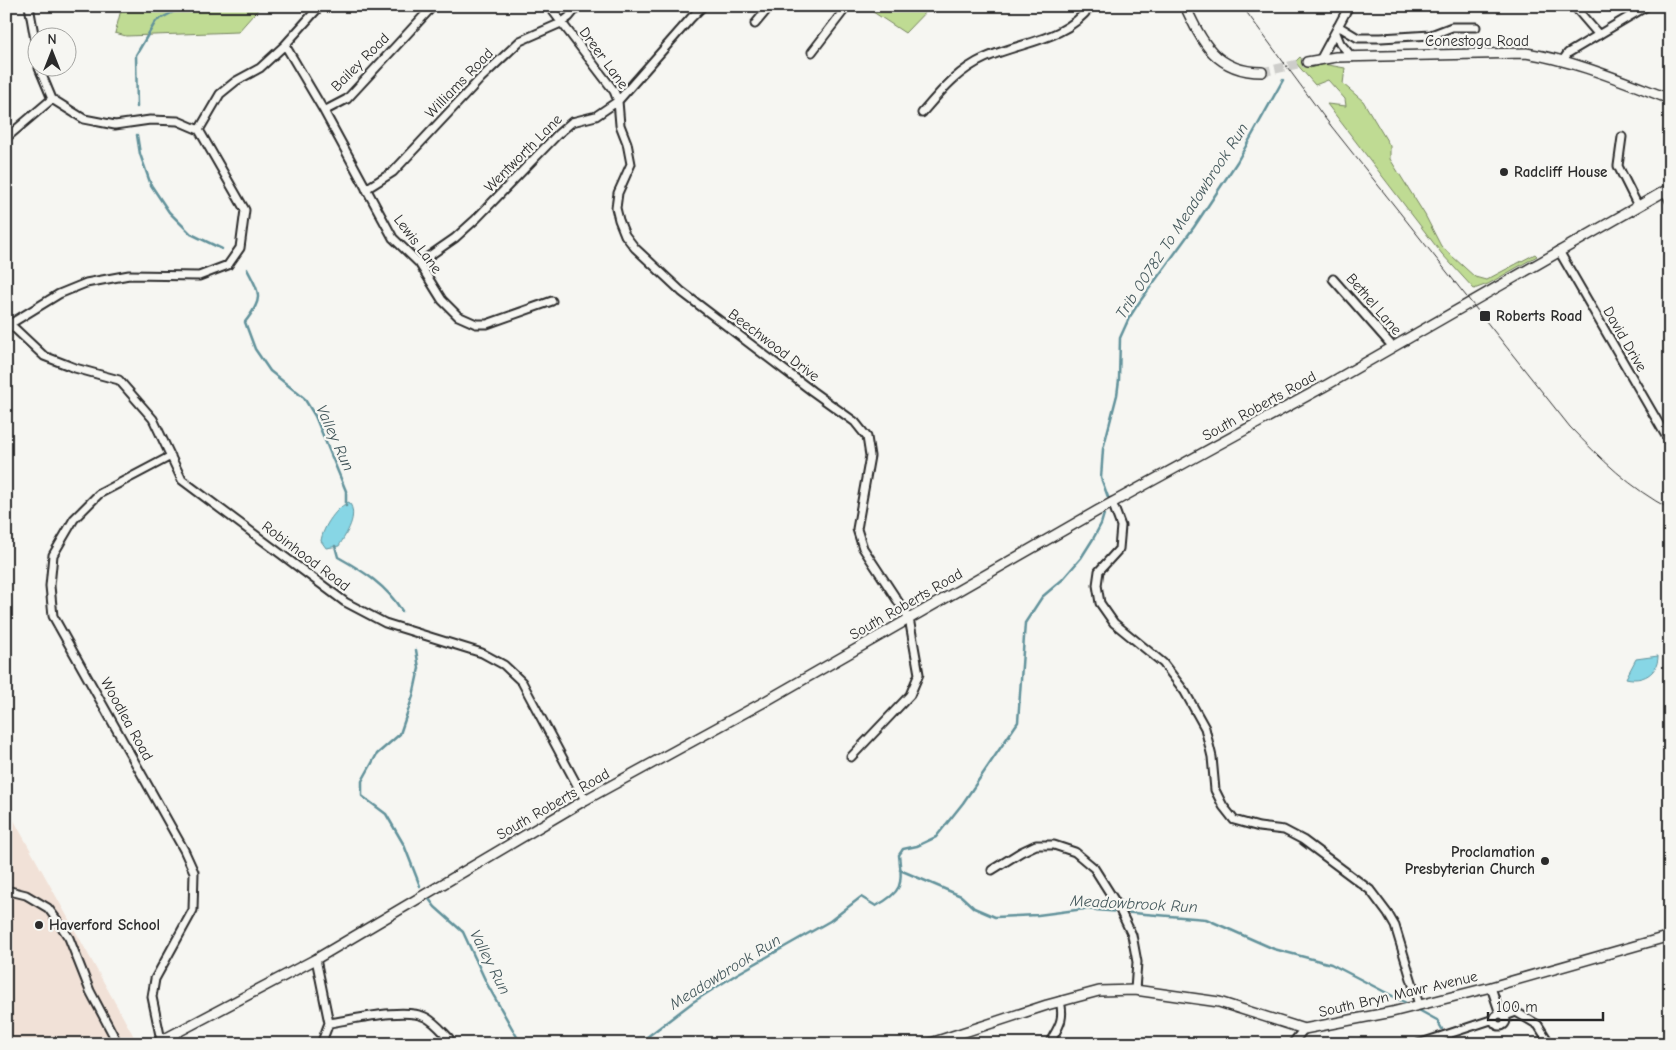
<svg xmlns="http://www.w3.org/2000/svg" width="1676" height="1050" viewBox="0 0 1676 1050" font-family="'Comic Neue',sans-serif">
<rect width="100%" height="100%" fill="#f6f6f2"/>
<filter id="ink" filterUnits="userSpaceOnUse"><feTurbulence type="fractalNoise" baseFrequency=".02" numOctaves="2"/><feDisplacementMap in="SourceGraphic" scale="10" xChannelSelector="R" yChannelSelector="G"/><feConvolveMatrix kernelMatrix="1 2 1 2 8 2 1 2 1" color-interpolation-filters="sRGB"/></filter>
<g filter="url(#ink)">
<path fill="#f1e1d7" d="M6,806L138,1044H6Z"/>
<path fill="#bfdb93" stroke="#75835f" d="M122,6H261L238,32L126,36L115,33Z
M864,6H931L905,33Z
M1300,57L1310,68L1323,64L1345,68L1343,84L1363,101L1390,146V159L1425,215L1441,246L1475,277L1486,280L1535,254L1537,256L1488,284L1474,289L1442,254L1327,104L1346,106L1345,99L1328,80L1315,85L1295,62Z"/>
<path fill="#87d6e5" stroke="#62929b" d="M349,502C359,516 346,534 339,546L326,548L321,541C323,526 338,506 349,502Z
M1658,656C1658,674 1642,682 1626,678L1636,659Z"/>
<g fill="none" stroke-linecap="round" stroke-linejoin="round">
<path stroke="#62929b" stroke-width="2.5" d="M137,107L136,55L156,21L177,10L179,6
M137,135L140,154L151,185L169,212L191,234L222,249
M247,269C260,294 264,298 245,322L255,349L270,371L304,398L315,416L346,491V506
M1108,497L1101,478L1103,449L1117,395L1119,380L1120,338L1129,318L1138,304L1194,227L1237,162L1283,80
M335,546L338,557C363,571 386,585 402,611
M416,650L419,668L413,696L400,734L377,754L362,781V796L386,814L404,845L420,886
M900,870L961,896L974,908L995,917L1038,915L1084,909L1206,919L1274,949L1331,964L1408,1004
M429,899L435,907L463,932L487,984L521,1044
M1415,1008L1437,1020L1442,1029
M1449,1040L1451,1044
M638,1044L693,1002L737,974L830,921L861,897L876,906C904,891 902,884 899,855L903,849L917,846L936,837L963,803L1018,722L1025,623L1042,597L1062,580L1081,558L1093,539L1101,524L1104,514"/>
<path stroke="#cdcdca" stroke-width="9" stroke-dasharray="9 4.5" stroke-linecap="butt" d="M1262,72L1307,62"/>
<g stroke="#2b2b2b" stroke-width="11">
<path id="minor" d="M29,6L38,57
M549,6L614,91L618,101L620,125L627,143L631,164L618,193L616,208L619,220L625,235L635,248L682,292L812,391L855,422L867,437L870,456L857,529L863,548L909,618L919,674L910,695L851,757
M1574,6L1599,35
M755,24L770,6
M1338,26L1358,38H1381L1431,35L1452,27H1476
M1336,33L1340,43L1352,57
M285,45L324,111L393,238L419,263L442,300L458,316L476,324H487L552,301
M812,52L845,9L844,6
M1320,60L1349,6
M1563,60L1568,53L1647,6
M324,111L347,99L433,6
M922,113C941,91 958,70 985,58C1023,41 1063,42 1091,6
M199,130L220,94L236,81L260,68L285,45L320,6
M1622,137L1618,166L1638,206
M6,138L52,99
M366,189L393,172L481,78L520,41L561,23L569,17L578,6
M1665,192L1670,201
M1559,251L1666,436L1670,435
M419,263L455,238L476,219L558,134L572,122L596,116L618,101L691,18L703,6
M1333,279L1393,347
M10,324L44,356L75,368L119,380L153,419L182,480L345,602L385,623L482,653L504,665L522,682L585,800
M6,329L10,324L59,294L86,283L129,275L199,276L228,265L240,248L245,210L199,130L178,121L150,120L115,125L84,119L52,99L39,68
M1112,502L1121,526L1119,549L1099,571L1097,585L1100,603L1114,623L1163,663L1185,692L1205,728L1212,757L1215,790L1223,806L1234,820L1259,827L1284,830L1303,840L1370,890L1388,914L1395,926L1419,1005
M992,870L1021,852L1036,845H1054L1075,852L1094,868L1118,906L1132,935L1137,962L1135,990
M6,890L26,895L48,908L57,920L69,938L90,991L118,1044
M316,959L329,1023L321,1044
M1491,987L1500,1014
M1494 1020a6 6 0 1 1 12 0a6 6 0 1 1-12 0Z
M1505,1016L1516,1012L1538,1025L1550,1044
M329,1023C352,1020 404,1007 425,1017C434,1021 442,1031 449,1038L448,1044
M161,1040L152,997L155,979L193,910L194,872L184,850L53,616L50,586L53,555L74,519L99,494L171,456
M1049,1044C1058,1027 1065,1021 1060,1001
M1292,1044L1304,1029
M1418,1044L1494,1019"/>
</g>
<g stroke="#2b2b2b" stroke-width="12">
<path id="tertiary" d="M155,1044L316,959L585,800L764,702L1097,511L1325,386L1670,188"/>
</g>
<g stroke="#2b2b2b" stroke-width="12">
<path id="secondary" d="M1185,6C1202,42 1216,72 1262,72
M1307,62L1336,57L1526,53C1576,61 1622,81 1670,99
M928,1044L1047,1005L1099,991L1135,990L1219,1002L1304,1029L1392,1012L1491,987L1670,936"/>
</g>
<use href="#minor" stroke="#f6f6f2" stroke-width="7"/>
<use href="#tertiary" stroke="#f6f6f2" stroke-width="9"/>
<use href="#secondary" stroke="#f6f6f2" stroke-width="9"/>
<path stroke="#2b2b2b" stroke-width="1" d="M1242,6L1324,117L1570,427C1600,458 1631,489 1670,509"/>
</g>
</g>
<g fill="#2b2b2b" stroke="#f6f6f2" stroke-width="2">
<circle cx="1504" cy="172" r="5"/>
<rect x="1479" y="310" width="12" height="12" rx="2.5"/>
<circle cx="1545" cy="861" r="5"/>
<circle cx="39" cy="925" r="5"/>
</g>
<g text-anchor="middle" dominant-baseline="central" stroke-width="4.5" stroke-linejoin="round" paint-order="stroke">
<g font-size="15" fill="#2b2b2b" stroke="#f6f6f2">
<text x="1477" y="41">Conestoga Road</text>
<text transform="translate(604 58) rotate(54)">Dreer Lane</text>
<text transform="translate(360 62) rotate(-45)">Bailey Road</text>
<text transform="translate(459 83) rotate(-46)">Williams Road</text>
<text transform="translate(523 153) rotate(-45)">Wentworth Lane</text>
<text transform="translate(418 244) rotate(53)">Lewis Lane</text>
<text transform="translate(1374 304) rotate(49)">Bethel Lane</text>
<text transform="translate(1625 339) rotate(60)">David Drive</text>
<text transform="translate(774 345) rotate(37)">Beechwood Drive</text>
<text transform="translate(1259 406) rotate(-29)">South Roberts Road</text>
<text transform="translate(306 556) rotate(37)">Robinhood Road</text>
<text transform="translate(906 604) rotate(-30)">South Roberts Road</text>
<text transform="translate(127 719) rotate(61)">Woodlea Road</text>
<text transform="translate(553 804) rotate(-30)">South Roberts Road</text>
<text transform="translate(1398 994) rotate(-13)">South Bryn Mawr Avenue</text>
</g>
<g font-size="15" font-weight="bold" fill="#2b2b2b" stroke="#f6f6f2" text-anchor="start">
<text x="1514" y="172">Radcliff House</text>
<text x="1496" y="316">Roberts Road</text>
<text x="1535" y="852" text-anchor="end">Proclamation<tspan x="1535" dy="17">Presbyterian Church</tspan></text>
<text x="49" y="925">Haverford School</text>
</g>
<g font-size="16" font-style="italic" fill="#42565a" stroke="#f6f6f2">
<text transform="translate(1182 221) rotate(-57)">Trib 00782 To Meadowbrook Run</text>
<text transform="translate(335 438) rotate(66)">Valley Run</text>
<text transform="translate(1134 904) rotate(3)">Meadowbrook Run</text>
<text transform="translate(490 962) rotate(63)">Valley Run</text>
<text transform="translate(725 972) rotate(-32)">Meadowbrook Run</text>
</g>
</g>
<rect width="1676" height="1050" fill="none" stroke="#f6f6f2" stroke-width="25"/>
<rect x="12" y="12" width="1651" height="1025" fill="none" stroke="#2b2b2b" stroke-width="2" filter="url(#ink)"/>
<g transform="translate(52 52)"><circle r="24" fill="#f6f6f2" stroke="#a5a5a2"/>
<path d="M0-4L9 19L0 12L-9 19Z" fill="#2b2b2b"/>
<text y="-8" font-size="14" font-weight="bold" text-anchor="middle" fill="#2b2b2b">N</text>
</g>
<path d="M1488 1012v8h115v-8" fill="none" stroke="#2b2b2b" stroke-width="2.5"/>
<text x="1496" y="1012" font-size="15" fill="#2b2b2b" stroke="#f6f6f2" stroke-width="4" paint-order="stroke">100 m</text>
</svg>
